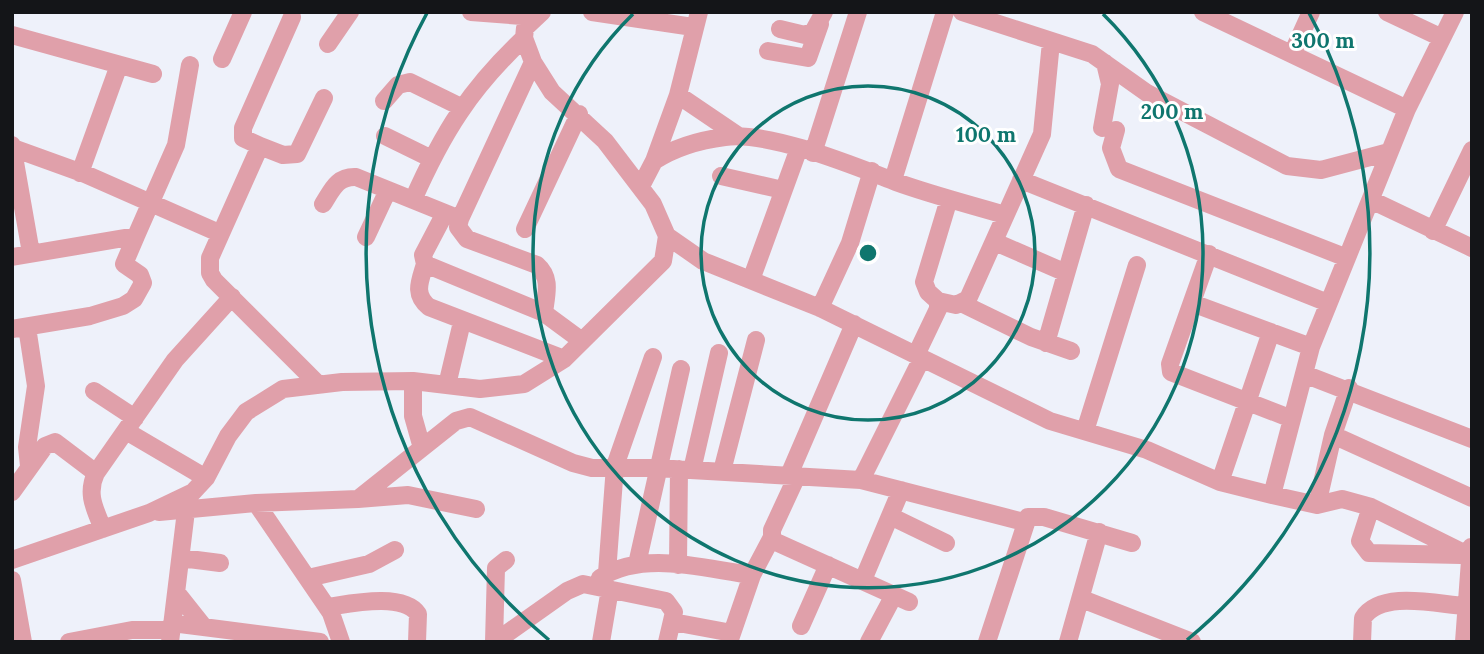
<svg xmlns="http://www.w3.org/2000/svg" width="1484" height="654" viewBox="0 0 1484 654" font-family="Lora,serif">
<rect width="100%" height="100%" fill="#eef1fa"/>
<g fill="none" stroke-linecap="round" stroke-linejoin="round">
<path stroke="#e0a0aa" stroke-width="18" d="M471,12L535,17L534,12
M592,12L693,27
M962,12L1092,54L1147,93L1287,166L1321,170L1389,152
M1203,12L1407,109
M1387,12L1442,38
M1455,12L1407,109L1311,347L1272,495L1317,505L1342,499L1371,507L1472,557
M780,29L805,35L813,32L824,12
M12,35L153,74
M328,44L350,12
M768,51L808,58L820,24
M1292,54L1311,12
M222,59L243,12
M678,95L740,137
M384,101L398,85L410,82L461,107
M1102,128L1110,84L1105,63
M1116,130L1111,148L1119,169L1347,258
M385,136L432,159
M12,145L31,253
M260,146L243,138V128L292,17
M13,148L85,174L219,233
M813,153L858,12
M654,161C674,148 701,140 725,137C770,131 854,166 896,182C932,195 968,204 1005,215
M80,173L119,65
M721,176L783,190
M893,180L945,12
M1021,180L1328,303
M641,186L654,161L678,95L699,12
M413,200C443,132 470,89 524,38
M1371,200L1472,248
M323,204C332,190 337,176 356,177L460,219L458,227L467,239L537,265C552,278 546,295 544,313
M445,213L423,255L425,264L544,313L582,341
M460,219L533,62
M525,229L579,114
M1433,231L1472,150
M667,236L703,261L820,308L1050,421L1147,450L1220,482L1272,495
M366,237L388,190
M995,242L1064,272
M1209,254L1170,364L1171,372L1292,419
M12,257L136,236L176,145L190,65
M425,264C420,281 413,294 429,307L564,359
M751,280L799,148
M938,301L956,305L968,299L1042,134L1051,42
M1192,303L1311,347
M963,304L1031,337L1071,351
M820,308L850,243L872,171
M27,327L36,386L27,447L29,466
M12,329L90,316L123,306L134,299L143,283L140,275L124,264L136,236
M1046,343L1086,205
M916,355L938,309V301L928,292L924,282L949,199
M1304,374L1472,439
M413,381V416L422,448
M317,383L214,280L210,273V258L260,146L283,155L297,154L324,98
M447,385L462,322
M94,391L135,418
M126,431L206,478
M1085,431L1137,265
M1333,435L1472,498
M692,470L719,353
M722,471L756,340
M789,475L854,324
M797,476L772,530V537L776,542L909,602
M861,480L922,358
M1220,482L1271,332
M12,492L45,446L55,442L96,473
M358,499L408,495L476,509
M256,503L331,613L341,642
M1317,505L1333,435L1349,388
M1371,507L1360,541L1369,553L1461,555
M159,512L256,503L358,499L456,421L470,417L573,463L592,468H656L861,480L1024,522
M890,516L946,543
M103,529C95,509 86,494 96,473L175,360L232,297
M181,558L220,563
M12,560L149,513L193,492L206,478L228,436L246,412L283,389L342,382L413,381L480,389L524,384L564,359L663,261L667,236L653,204L605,141L552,92L533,62L524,38L525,28L542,12
M637,564L681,369
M678,565L679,469
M607,573L615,466L653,357
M308,578L369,564L395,550
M600,578C644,550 704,569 752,575
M12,580L23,642
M863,580L901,490
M177,593L204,627
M1082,599L1192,642
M327,607C349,604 403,592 418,614L417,642
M673,622L732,633
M172,623L320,642
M801,626L828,565
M69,642L132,630H171
M170,642L186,511
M494,642L496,568L506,560
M495,642L567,591L583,584L666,601L674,612L667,642
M601,642L610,589
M729,642L752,575L772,537
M869,642L894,595
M987,642L1028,517H1044L1132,543
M1068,642L1099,532
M1362,642L1363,618C1381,590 1436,604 1464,606
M1464,642L1471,547"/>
</g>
<g fill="none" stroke="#0f766e" stroke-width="3.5">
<circle cx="868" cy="253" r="167"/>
<path d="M1103 14A335 335 0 1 1 633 14"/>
<path d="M549 640A502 502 0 0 1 427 13M1309 13A502 502 0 0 1 1187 640"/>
</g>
<circle cx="868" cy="253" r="10" fill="#0f766e" stroke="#fff" stroke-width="3.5"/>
<g font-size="21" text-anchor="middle" font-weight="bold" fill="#0f766e" stroke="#fff" stroke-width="6" stroke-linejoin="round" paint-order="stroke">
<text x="1323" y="48">300 m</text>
<text x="1172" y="119">200 m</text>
<text x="986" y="142">100 m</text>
</g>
<rect width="1484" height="654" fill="none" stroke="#141518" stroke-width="28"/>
</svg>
